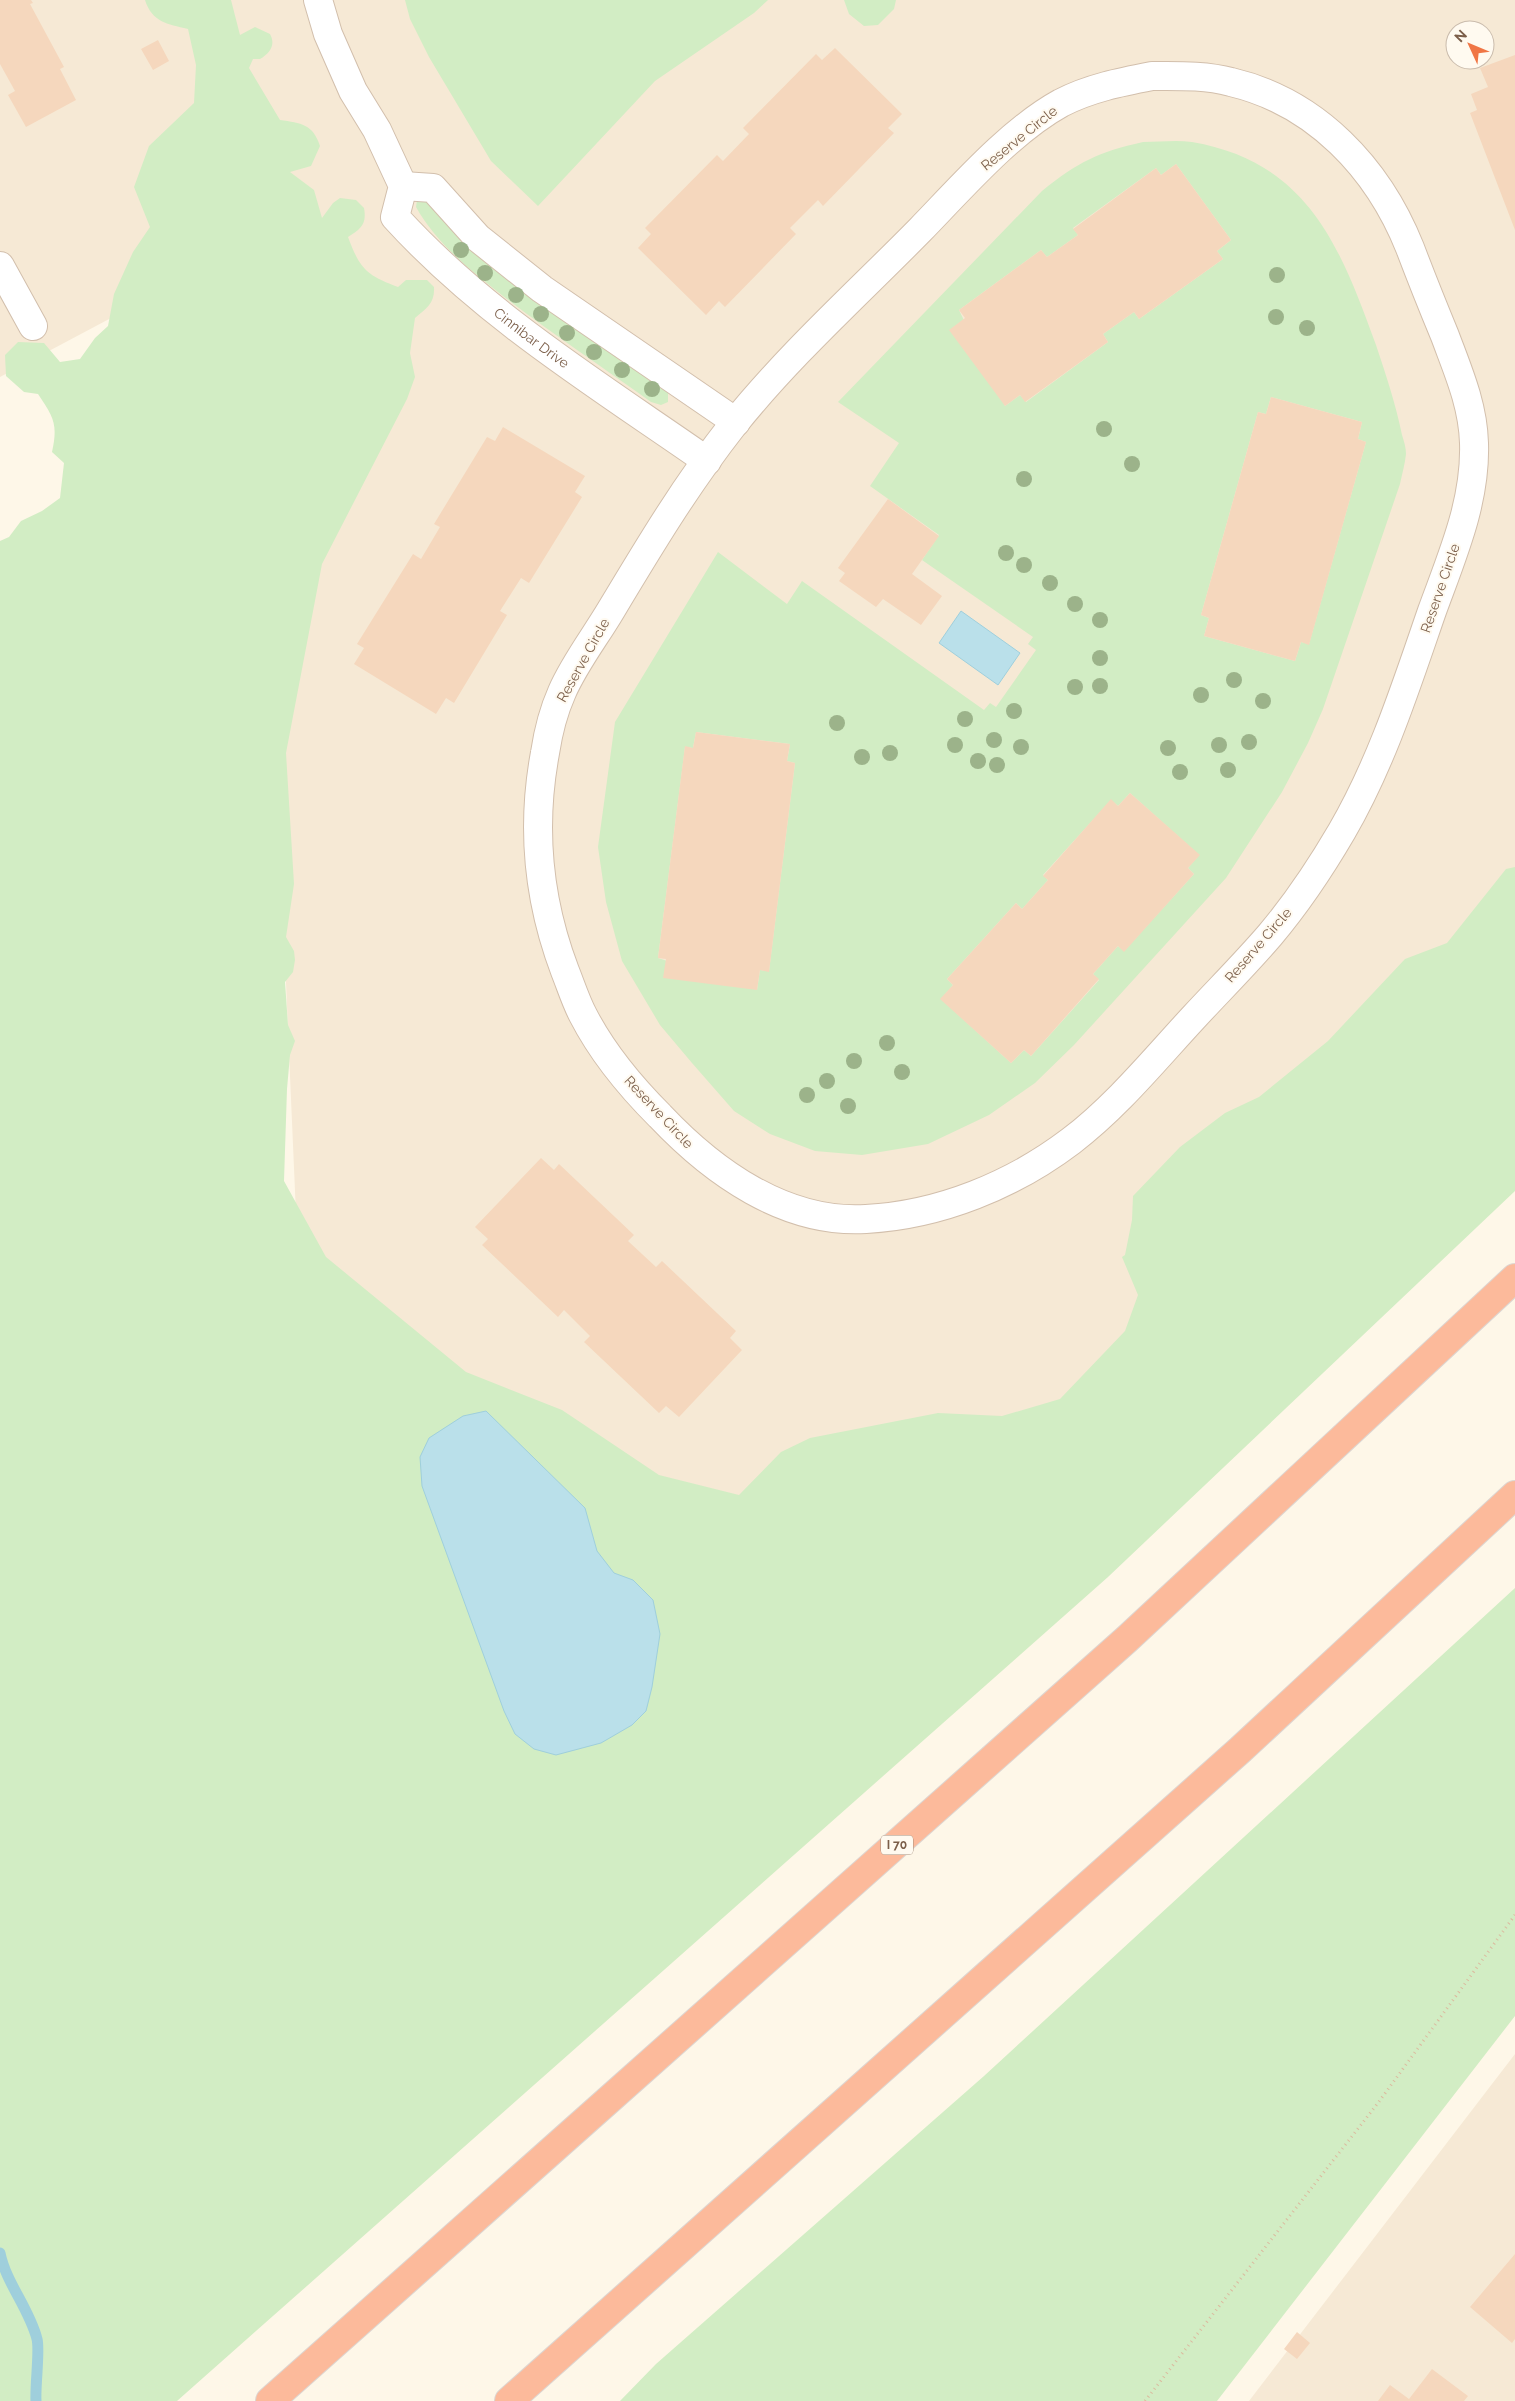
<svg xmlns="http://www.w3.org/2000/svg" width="1515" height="2401" viewBox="0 0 1515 2401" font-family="Raleway,sans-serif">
<rect width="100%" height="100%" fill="#fef7e8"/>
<path fill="#f6e9d5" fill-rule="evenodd" d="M0,0H1515V1009L160,2250L314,1631L254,242L0,377ZM1455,30H1485V60H1455Z
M1515,2054V2401H1249Z"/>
<path fill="#d2edc4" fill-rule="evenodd" d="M145,0H231L240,35L255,27L270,34C276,45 270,53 260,59H253L249,68L280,120C301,123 313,124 320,146L311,166L290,172L314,190L322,218L333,203L340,198L356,200L364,208C367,224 361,229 348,237C360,269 366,275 398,287L406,280H427L434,287C435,303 427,308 415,318L410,353L415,377L407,399L322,564L286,753L294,884L286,937L294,951L295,960L293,972L285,982L288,1025L295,1041L290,1055L287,1089L284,1181L326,1257L466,1372L562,1410L659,1475L739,1495L781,1452L810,1438L938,1413L1002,1416L1060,1399L1125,1331L1138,1295L1122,1257L1125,1255L1132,1220L1133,1196L1180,1147L1225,1113L1259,1097L1328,1041L1405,959L1447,943L1506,869L1515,867V1191L1108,1577L177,2401H0V541L9,537L21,521L42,511L60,498L64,463L52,452C58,424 54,418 38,394L24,392L6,376L5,355L18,342L44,343L60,362L80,359L95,338L108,326L114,294L133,252L150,227L134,187L149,146L194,103L196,65L188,29C167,24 152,22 145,0Z
M405,0H768L754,13L655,81L538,206L491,161L429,57L410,19Z
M844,0H896L894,9L878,25L864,26L849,14Z
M1143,142C1159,142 1176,140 1192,142C1308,162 1340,246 1376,345C1386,375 1396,405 1402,435C1404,441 1406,448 1406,454C1405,464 1402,474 1400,484L1323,709L1308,743L1282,792L1226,878L1074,1045L1035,1083L989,1115L928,1144L862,1155L815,1151L770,1134L734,1111L692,1063L660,1025L622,961L606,902L598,847L615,722L718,552L787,604L802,581L984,710L990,703L996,707L1036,650L1028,644L1033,637L922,560L939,535L870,486L899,443L838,402L1042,191C1078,162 1098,152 1143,142ZM1176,164L1231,240L1217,251L1223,259L1139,319L1134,312L1103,334L1108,342L1026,402L1020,395L1005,406L959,310L1041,250L1047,257L1078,235L1073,228L1156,168L1161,175ZM1271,397L1362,422L1358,439L1366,442L1309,644L1301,642L1295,661L1204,636L1209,618L1201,615L1258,412L1266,414ZM696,732L790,744L787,761L795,763L769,971L760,970L757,990L658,958L685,747L693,748ZM1130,793L1199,855L1188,868L1194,874L1124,951L1118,946L1093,974L1099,980L1031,1056L1024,1050L1011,1063L941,999L953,985L947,979L1016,903L1022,909L1048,880L1043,875L1111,800L1118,806Z
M417,200H427L533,298L663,387L668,393V402L661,405L651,402C602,367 551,333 503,296C471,271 436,243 416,207Z
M1515,1588V2016L1217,2401H620L656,2364L984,2076Z"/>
<path fill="#bae0ea" stroke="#9fcfdc" d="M961,611L1020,653L998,685L939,643Z
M486,1411L585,1508L597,1551L614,1573L633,1580L653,1600L660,1634L652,1687L646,1711L632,1725L601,1743L556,1755L534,1749L515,1734L504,1711L422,1486L420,1457L429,1438L463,1416Z"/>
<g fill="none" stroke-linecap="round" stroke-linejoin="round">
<path stroke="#9fcfdc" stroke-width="11" d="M0,2253C6,2283 29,2308 37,2339C40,2350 35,2385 36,2401"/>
</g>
<path fill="#f5d7bd" d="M0,0H31L33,3L30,4L64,67L60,69L76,100L26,127L8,95L15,91L0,64Z
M158,40L169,61L153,70L141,49Z
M835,48L902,114L888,128L894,133L823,206L818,200L790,228L796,234L725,307L719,301L706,315L638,248L651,234L645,228L717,155L723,161L749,134L743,128L816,54L822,60Z
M1515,55V230L1470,113L1477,110L1471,94L1488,87L1480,68Z
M1176,164L1231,240L1217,251L1223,259L1139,319L1134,312L1103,334L1108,342L1025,402L1020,395L1005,406L949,330L965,318L959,310L1041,250L1047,257L1078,235L1073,229L1156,168L1161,175Z
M1271,397L1362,422L1358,439L1366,442L1309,645L1301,642L1295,661L1204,636L1209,618L1201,615L1258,412L1266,414Z
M503,427L585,476L575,492L582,497L529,583L521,578L500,611L507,615L454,703L446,698L436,714L354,664L364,648L357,644L413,554L421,559L440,527L434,524L487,437L495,441Z
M888,499L939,536L912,574L942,596L921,625L883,599L876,607L839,581L845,573L838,568Z
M696,732L790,744L787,761L795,763L769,972L760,970L757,990L663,978L666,959L658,958L685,746L693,748Z
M1130,793L1200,855L1188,868L1194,874L1124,952L1118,946L1093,974L1099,979L1031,1056L1024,1050L1011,1063L940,999L953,985L947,979L1016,903L1022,909L1048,880L1043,876L1111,799L1118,806Z
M541,1158L554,1170L559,1164L634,1235L628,1241L656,1267L662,1261L736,1331L730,1338L742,1350L679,1417L666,1406L659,1413L584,1342L590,1336L564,1310L558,1317L482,1245L488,1239L475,1227Z
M1515,2254V2339L1512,2343L1470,2307Z
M1297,2332L1310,2343L1297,2359L1284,2349Z
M1432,2369L1468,2396L1464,2401H1378L1390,2385L1409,2399Z"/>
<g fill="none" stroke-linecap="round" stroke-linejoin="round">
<g stroke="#d2bfac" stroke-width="30">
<g id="street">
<path id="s1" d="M318,0L328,34L353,91L377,130L403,186L395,217C484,315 598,385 707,461"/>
<path d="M1152,76C1178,76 1205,75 1231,82C1316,102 1378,168 1410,248C1421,277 1433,307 1445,336C1458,371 1473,405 1474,443C1476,502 1452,556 1432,611C1406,686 1382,762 1342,831C1321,867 1297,903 1270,935C1246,963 1219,990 1194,1017C1155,1059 1117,1106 1071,1141C1013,1185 940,1215 866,1219C785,1224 713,1172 660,1116C631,1087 602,1052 583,1015C576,1002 571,986 565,971C538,900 531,828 545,753C548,733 554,710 562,692C574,664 595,637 611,610C650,545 686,485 733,425C789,355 857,294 920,230C960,189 1010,131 1061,103C1090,88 1121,82 1152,76Z"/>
<path d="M403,186L433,188L478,238L542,289L736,422"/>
<path d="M0,266L33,326"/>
</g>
</g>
<g stroke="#ddd5d0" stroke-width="30">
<path id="highway" d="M270,2401L1127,1639L1515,1278
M509,2401L1240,1750L1515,1495"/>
</g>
<path stroke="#dbba9f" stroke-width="3" stroke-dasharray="1 4" stroke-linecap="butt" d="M1145,2401L1378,2103L1515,1915"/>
<use href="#street" stroke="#fff" stroke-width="28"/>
<use href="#highway" stroke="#fcba9b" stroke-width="28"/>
</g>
<g fill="#9cb38a">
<circle cx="461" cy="250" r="8"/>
<circle cx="485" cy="273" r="8"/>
<circle cx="1277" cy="275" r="8"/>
<circle cx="516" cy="295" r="8"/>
<circle cx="541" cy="314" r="8"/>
<circle cx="1276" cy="317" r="8"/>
<circle cx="1307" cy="328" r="8"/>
<circle cx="567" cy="333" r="8"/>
<circle cx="594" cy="352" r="8"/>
<circle cx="622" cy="370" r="8"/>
<circle cx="652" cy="389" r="8"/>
<circle cx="1104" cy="429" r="8"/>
<circle cx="1132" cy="464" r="8"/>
<circle cx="1024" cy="479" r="8"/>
<circle cx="1006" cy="553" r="8"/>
<circle cx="1024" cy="565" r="8"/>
<circle cx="1050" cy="583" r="8"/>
<circle cx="1075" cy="604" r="8"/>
<circle cx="1100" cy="620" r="8"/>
<circle cx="1100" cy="658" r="8"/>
<circle cx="1234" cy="680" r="8"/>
<circle cx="1100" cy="686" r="8"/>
<circle cx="1075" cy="687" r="8"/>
<circle cx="1201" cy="695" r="8"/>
<circle cx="1263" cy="701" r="8"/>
<circle cx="1014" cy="711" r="8"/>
<circle cx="965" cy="719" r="8"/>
<circle cx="837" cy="723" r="8"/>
<circle cx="994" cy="740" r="8"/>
<circle cx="1249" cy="742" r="8"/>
<circle cx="955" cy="745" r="8"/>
<circle cx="1219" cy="745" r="8"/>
<circle cx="1021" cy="747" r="8"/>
<circle cx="1168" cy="748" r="8"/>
<circle cx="890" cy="753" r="8"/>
<circle cx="862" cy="757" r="8"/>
<circle cx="978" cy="761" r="8"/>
<circle cx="997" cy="765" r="8"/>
<circle cx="1228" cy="770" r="8"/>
<circle cx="1180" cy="772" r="8"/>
<circle cx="887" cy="1043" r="8"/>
<circle cx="854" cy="1061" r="8"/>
<circle cx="902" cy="1072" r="8"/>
<circle cx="827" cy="1081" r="8"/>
<circle cx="807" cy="1095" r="8"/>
<circle cx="848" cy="1106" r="8"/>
</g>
<g text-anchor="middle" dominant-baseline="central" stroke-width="4" stroke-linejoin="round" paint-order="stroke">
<rect fill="#fffaf0" stroke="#a38d7b" stroke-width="1" x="881" y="1835.5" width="32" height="19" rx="4"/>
<g font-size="12" font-weight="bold" fill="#7b5e49">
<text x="897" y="1845">I 70</text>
</g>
<g font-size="14" fill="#7b5e49" stroke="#fffaf0">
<text transform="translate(1019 138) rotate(-39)">Reserve Circle</text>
<text stroke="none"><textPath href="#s1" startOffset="420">Cinnibar Drive</textPath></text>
<text transform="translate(1440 588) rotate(-71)">Reserve Circle</text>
<text transform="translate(583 660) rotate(-61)">Reserve Circle</text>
<text transform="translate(1258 945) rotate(-49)">Reserve Circle</text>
<text transform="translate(659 1112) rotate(47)">Reserve Circle</text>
</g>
</g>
<g transform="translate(1470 45) rotate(314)"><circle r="24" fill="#fffaf0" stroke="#cabcad"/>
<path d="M0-4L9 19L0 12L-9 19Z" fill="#f07645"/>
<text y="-8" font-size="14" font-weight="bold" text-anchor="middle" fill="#7b5e49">N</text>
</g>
</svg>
